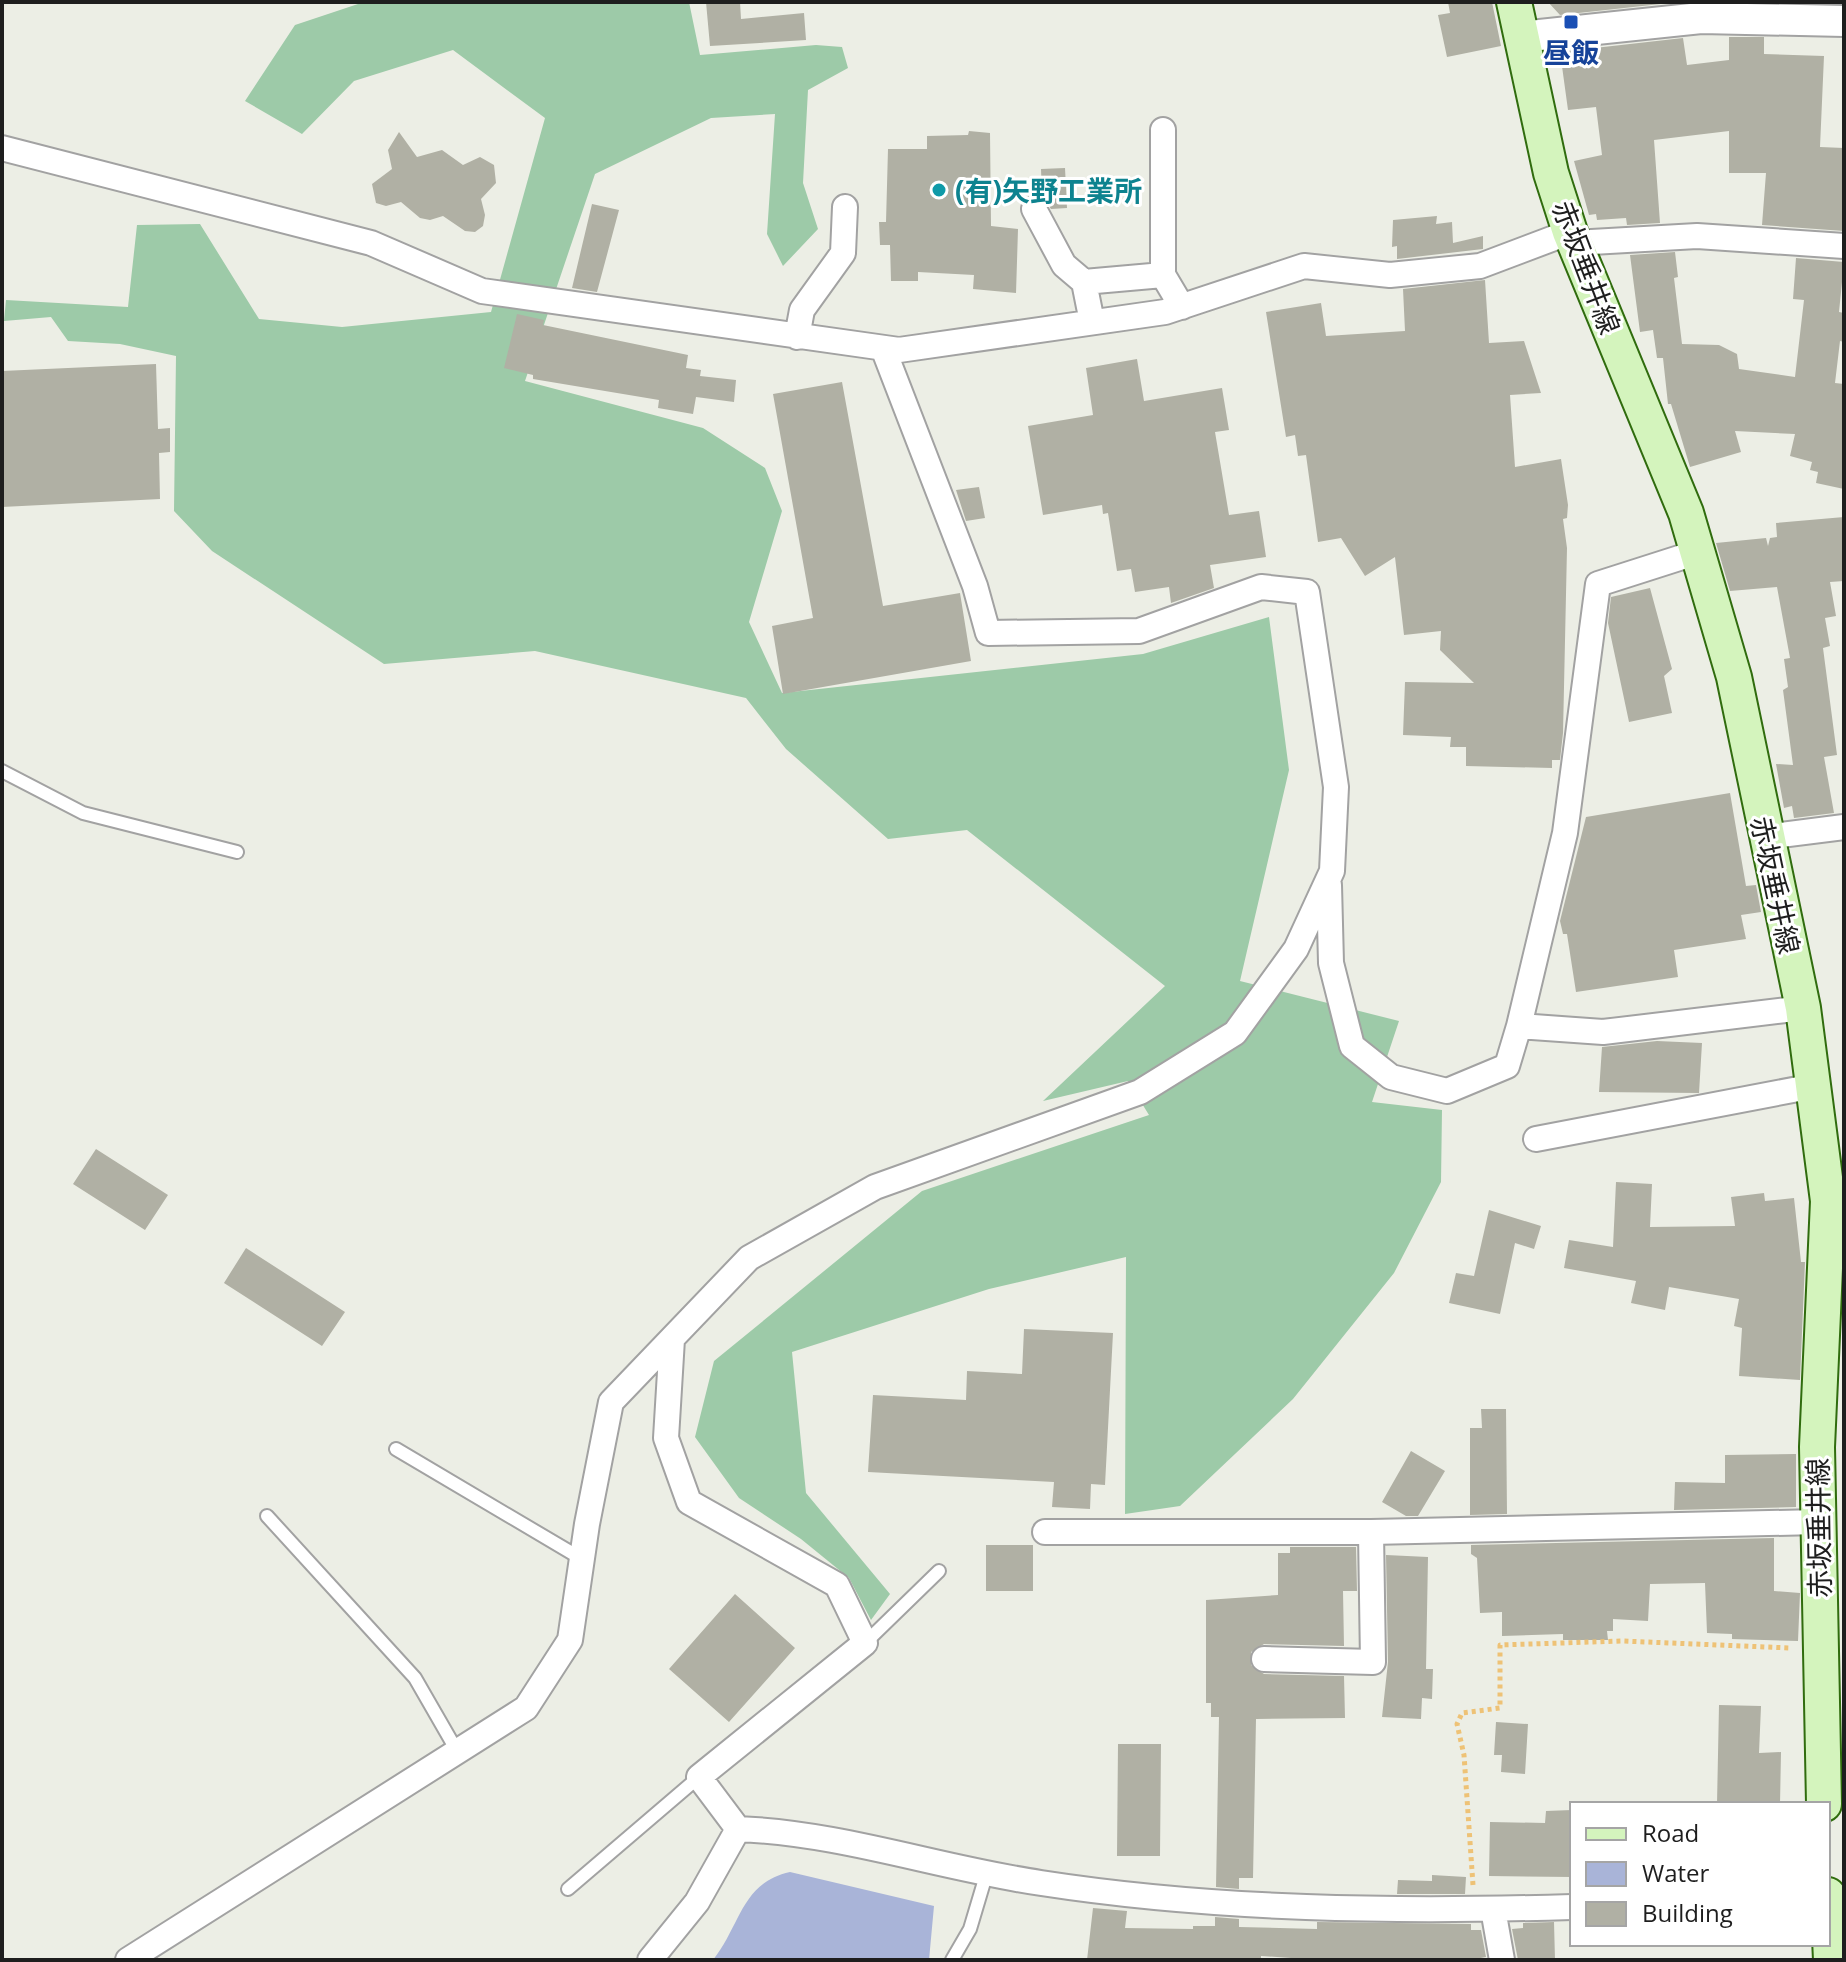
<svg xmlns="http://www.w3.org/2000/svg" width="1846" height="1962" viewBox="0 0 1846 1962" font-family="'Open Sans','Noto Sans JP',sans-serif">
<rect width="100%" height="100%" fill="#eceee5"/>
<path fill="#9dcaa8" d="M364,2H689L700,55L816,45L842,47L848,68L808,90L803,183L818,229L783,266L767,234L775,114L711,118L595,174L525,381L703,428L765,468L782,511L749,622L782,693L1143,654L1269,617L1289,770L1240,981L1399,1021L1372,1102L1442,1110L1441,1182L1394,1273L1293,1399L1180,1506L1125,1514L1126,1257L989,1289L792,1352L806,1493L890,1594L871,1620L849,1578L801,1539L739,1498L695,1437L714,1361L922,1191L1149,1115L1128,1081L1043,1101L1165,986L967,830L888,839L786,749L746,698L535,651L384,664L212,551L174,511L176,356L120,344L68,341L51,317L4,321L6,300L128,307L137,225L200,224L259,319L342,327L491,312L545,118L453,50L354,81L302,134L245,101L295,25Z"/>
<path fill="#a9b4d8" d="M790,1872L934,1906L929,1960H713C741,1925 741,1883 790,1872Z"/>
<path fill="#b0b0a4" d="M706,2H740L741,19L804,13L806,40L710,46Z
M1448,2H1492L1501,46L1447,57L1438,15L1450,13Z
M1548,2H1679L1560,15Z
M1729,37H1764V54L1824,56L1820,147L1844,148V231L1762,225L1766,173H1729V131L1654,140L1660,223L1627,225L1626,218L1597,220L1596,214L1589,215L1574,161L1602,155L1596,107L1568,110L1561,59L1568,58V51L1683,38L1687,65L1729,60Z
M969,131L990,133L991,226L1018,229L1016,293L973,289L974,275L918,272V281H891L890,245H880L879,222H886L888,149H927V136L968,135Z
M399,132L417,157L442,150L463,165L480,157L494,165L496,183L481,199L485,215L483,226L475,232L465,231L443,216L430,220L420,218L401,202L386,206L376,203L372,184L392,169L388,150Z
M1065,168L1067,208L1051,209L1042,196L1041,169Z
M592,204L619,210L597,292L572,288Z
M1437,216L1436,224L1452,222L1453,243L1483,236V249L1397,259V246L1392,247L1393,220Z
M1675,252L1678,277L1674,278L1682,344L1719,345L1737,354L1739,369L1795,377L1804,300L1793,299L1796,258L1844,262L1839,312L1844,313V342L1840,341L1835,383L1844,384V489L1816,483L1818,472L1810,470L1812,462L1790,456L1795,434L1735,431L1741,452L1690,467L1671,404H1668L1663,358H1657L1653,330L1640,332L1630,255Z
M1485,280L1489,343L1524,341L1541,393L1510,395L1515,467L1561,459L1568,505L1567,518L1563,519L1567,548L1563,733L1560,760H1552V768L1466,766V747H1450L1451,737L1403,735L1405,682L1474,683L1440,650L1441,631L1404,635L1395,557L1365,576L1341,538L1318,542L1306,455L1298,456L1295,435L1286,437L1266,312L1321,303L1326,336L1405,331L1403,289Z
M517,314L544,320L543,325L688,355L686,368L701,370L700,376L736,380L734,402L696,397L693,414L658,408L659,400L533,379V375L504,368Z
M1137,359L1144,401L1222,388L1229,430L1215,432L1229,515L1259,511L1266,557L1210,565L1214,588L1171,603L1169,587L1135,592L1131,569L1117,571L1108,513L1103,514L1102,505L1043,515L1028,426L1093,415L1086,368Z
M156,364L158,429L170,428V452L159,453L160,499L2,507V371Z
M842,382L883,606L960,593L971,661L783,694L772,626L813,618L773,394Z
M979,487L985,518L966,521L956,490Z
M1844,517V581L1830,582L1836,616L1825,618L1830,646L1823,648L1837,755L1824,757L1834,813L1794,818L1792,806L1784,808L1776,764L1793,765L1783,690L1788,687L1784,659L1790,658L1777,587L1730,591L1716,543L1766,538L1768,546L1770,538L1777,537L1776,523Z
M1650,588L1672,669L1664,676L1672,713L1629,722L1608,623L1611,597Z
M1730,793L1746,886L1756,885L1761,912L1741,915L1746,939L1674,950L1678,977L1576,992L1567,934H1563L1560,921L1586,817Z
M1657,1041L1702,1043L1699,1093L1599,1092L1602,1047Z
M96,1149L168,1195L145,1230L73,1184Z
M1616,1182L1652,1184L1650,1227L1735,1226L1731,1197L1764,1193L1765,1201L1794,1198L1801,1262H1805L1800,1380L1739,1376L1742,1328L1734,1326L1739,1299L1669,1287L1665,1310L1631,1303L1636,1281L1564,1268L1569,1240L1613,1247Z
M1489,1210L1541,1226L1534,1249L1515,1243L1500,1314L1449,1303L1456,1273L1474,1276Z
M246,1248L345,1312L322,1346L224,1283Z
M1024,1329L1113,1333L1105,1485L1091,1484L1090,1509L1052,1507L1054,1482L868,1472L873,1395L966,1400L967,1371L1022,1374Z
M1481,1409H1506L1507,1514L1470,1515V1428H1482Z
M1411,1451L1445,1471L1418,1516H1406L1382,1502Z
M1796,1454V1507L1674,1510L1675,1482L1725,1483V1455Z
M1774,1538V1591L1800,1593L1798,1641L1732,1639V1634L1707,1633L1705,1583L1650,1584L1648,1621L1613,1619V1631H1607L1608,1640H1563V1634L1502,1636V1612L1480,1613L1477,1558L1471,1554V1545Z
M986,1545H1033V1591H986Z
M1290,1547H1356L1357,1591H1343L1344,1646L1264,1644L1251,1652V1665L1264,1674L1344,1676L1345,1718L1256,1719L1253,1878H1239V1889L1216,1887L1219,1717H1211V1703H1206V1600L1278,1595V1553H1290Z
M1386,1555L1428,1557L1426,1669H1433L1432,1699L1422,1698L1421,1719L1382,1717L1388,1662Z
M735,1594L795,1648L729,1722L669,1669Z
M1719,1705L1761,1706L1759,1753L1781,1752L1780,1804H1717Z
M1496,1722L1528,1724L1525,1774L1501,1772L1502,1755H1494Z
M1118,1744H1161L1160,1856H1117Z
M1572,1810V1877L1489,1876L1490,1822L1545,1823L1546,1811Z
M1432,1875L1466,1877L1465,1894H1397L1398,1880L1432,1881Z
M1093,1908L1127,1911L1125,1928L1193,1929V1926H1215V1917L1239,1919V1927L1317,1929V1922L1471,1924V1930H1481L1486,1957L1470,1960H1319L1261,1956V1960H1087Z
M1554,1922L1555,1960H1518L1512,1929L1523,1928V1923Z"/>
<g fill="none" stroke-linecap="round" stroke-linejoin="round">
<g stroke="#a2a2a2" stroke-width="16">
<path id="service" d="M2,771L83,813L237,852
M396,1449L582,1559
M267,1516L415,1678L457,1751
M865,1643L939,1571
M568,1889L699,1777
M952,1960L970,1929L987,1872"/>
</g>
<g stroke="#a2a2a2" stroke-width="28">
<path id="minor" d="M1163,130V275L1182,307
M2,148L371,243L482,291L899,350L1165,312L1304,266L1390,275L1480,266L1570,232
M1034,209L1064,265L1084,282L1092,322
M1574,243L1697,236L1844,246
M1084,282L1163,275
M797,337L802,310L843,253L845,207
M1766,837L1844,827
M1329,885L1331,963L1352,1046L1391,1077L1447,1091L1507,1066L1519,1026L1603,1032L1803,1008
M1519,1026L1565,833L1598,584L1698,552
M1536,1139L1814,1086
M672,1339L666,1438L689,1502L837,1585L865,1643L699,1777L738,1829
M1045,1532H1371
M1264,1659L1373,1662L1371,1532L1818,1522
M1493,1909L1502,1960
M128,1960L526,1708L570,1640L587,1524L611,1402L749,1258L875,1187L1140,1092L1235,1033L1296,949L1332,871L1336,787L1307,592L1261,587L1139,631L988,633L975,586L883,348
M650,1960L697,1902L738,1829C842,1833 939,1868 1041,1883C1216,1910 1396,1912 1572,1907"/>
</g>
<g stroke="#a2a2a2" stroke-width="34">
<path id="tertiary" d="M1521,37L1701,18L1844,21"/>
</g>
<g stroke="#306c0e" stroke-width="38">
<path id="secondary" d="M1514,2L1551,173L1570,232L1686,513L1734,677L1803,1008L1828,1201L1817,1447L1824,1804
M1828,1895L1831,1960"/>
</g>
<path stroke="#eec276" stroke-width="5" stroke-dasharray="4 4" stroke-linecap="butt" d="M1473,1885L1464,1755L1457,1724L1462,1713L1500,1708V1645L1622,1641L1791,1648"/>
<use href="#service" stroke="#fff" stroke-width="12"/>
<use href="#minor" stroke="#fff" stroke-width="24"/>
<use href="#tertiary" stroke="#fff" stroke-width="30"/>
<use href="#secondary" stroke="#d4f4bd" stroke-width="34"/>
</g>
<rect fill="#1a4fb4" stroke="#fff" stroke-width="3" x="1563" y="14" width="16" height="16" rx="4"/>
<circle fill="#0f9aa8" stroke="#fff" stroke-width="3" cx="939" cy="190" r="8"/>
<g text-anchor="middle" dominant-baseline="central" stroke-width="6" stroke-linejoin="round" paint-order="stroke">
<g font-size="28" font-weight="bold" fill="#164399" stroke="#fff">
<text x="1571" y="52">昼飯</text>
</g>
<g font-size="28" font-weight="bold" fill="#0d838f" stroke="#fff" text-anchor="start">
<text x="955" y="190">(有)矢野工業所</text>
</g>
<g font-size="28" fill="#1e1e1e" stroke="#fff">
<text transform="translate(1587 267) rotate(69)">赤坂垂井線</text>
<text transform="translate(1776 885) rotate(78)">赤坂垂井線</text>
<text transform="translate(1818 1528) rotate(-91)">赤坂垂井線</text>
</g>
</g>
<rect width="1846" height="1962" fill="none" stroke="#1e1e1e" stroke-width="8"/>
<rect x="1570" y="1802" width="260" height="144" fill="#ffffff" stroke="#a5a5a5" stroke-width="2"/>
<rect x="1586" y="1828" width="40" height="12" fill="#d4f4bd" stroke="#a5a5a5" stroke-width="2"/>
<text x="1642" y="1842" font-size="24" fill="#1e1e1e">Road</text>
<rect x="1586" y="1862" width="40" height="24" fill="#a9b4d8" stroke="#a5a5a5" stroke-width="2"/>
<text x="1642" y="1882" font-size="24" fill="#1e1e1e">Water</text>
<rect x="1586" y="1902" width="40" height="24" fill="#b0b0a4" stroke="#a5a5a5" stroke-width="2"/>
<text x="1642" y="1922" font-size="24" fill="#1e1e1e">Building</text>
</svg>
